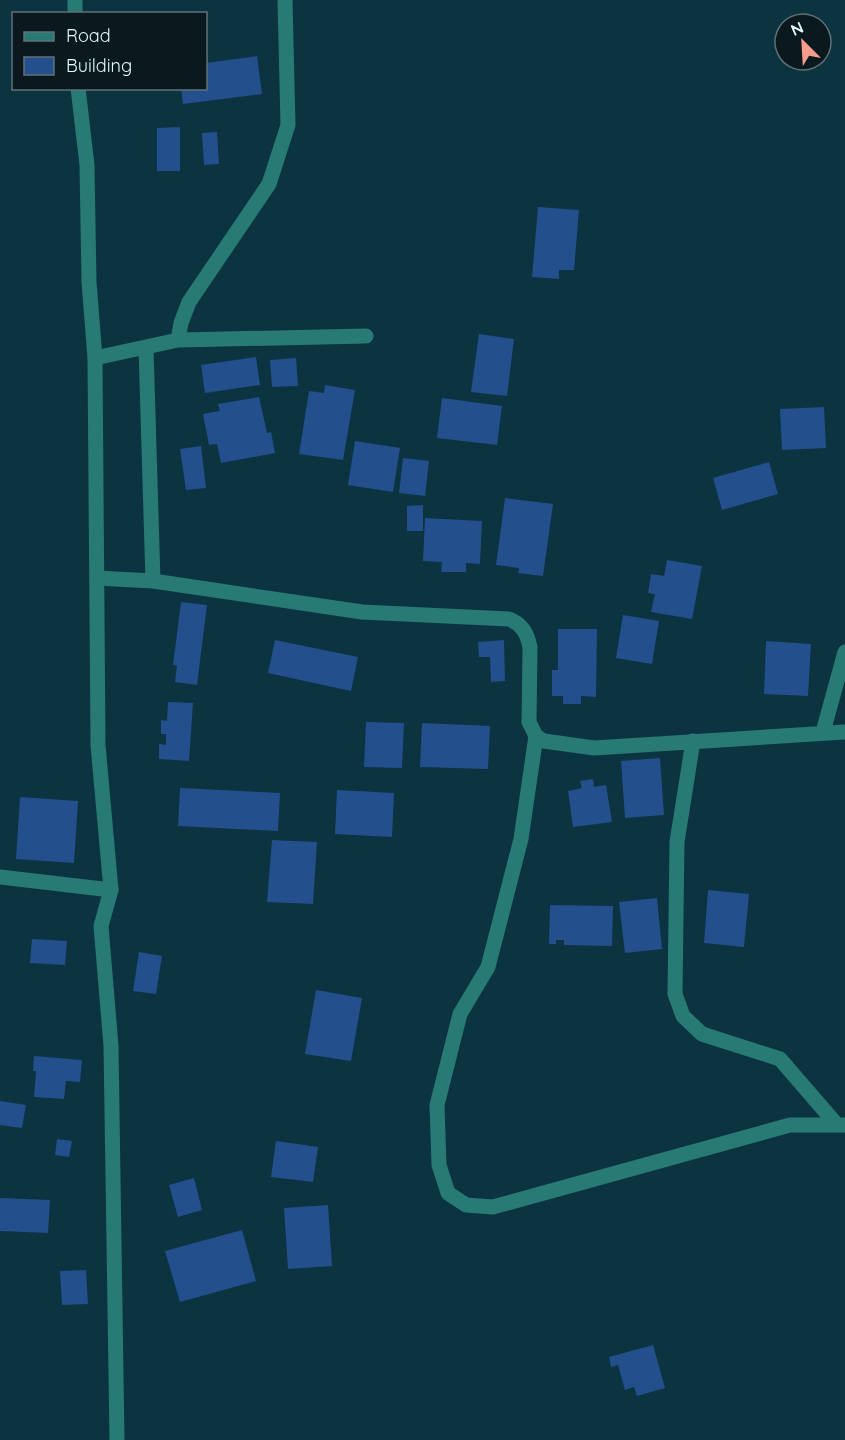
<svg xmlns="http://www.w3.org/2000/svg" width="845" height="1440" viewBox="0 0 845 1440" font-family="Quicksand,sans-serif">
<rect width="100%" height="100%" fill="#0c3340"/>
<path fill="#234f8c" d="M257,56L262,94L183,104L181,88H206V63Z
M180,127V171H157V128Z
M217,132L219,164L204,165L202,133Z
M538,207L579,210L574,270H559V279L532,277Z
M479,334L514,339L507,396L471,392Z
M256,357L260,385L205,393L201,365Z
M296,358L298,386L272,387L270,360Z
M325,385L355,390L343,460L299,454L309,391L324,393Z
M259,397L267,433L271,432L275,453L221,463L217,444L209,445L203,414L220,411L218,404Z
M442,398L502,406L497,445L437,438Z
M824,407L826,448L782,450L780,409Z
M355,441L400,448L393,492L348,485Z
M201,446L206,488L186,490L180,449Z
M403,458L429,461L425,496L399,493Z
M769,462L778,494L722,510L713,478Z
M505,498L553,504L543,576L518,573L519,568L496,565Z
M423,505V531H407V506Z
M425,518L482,521L480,564L466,563V572H441L442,562L423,561Z
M667,560L702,566L692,619L651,612L655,594L648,593L651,574L664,576Z
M181,602L207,605L197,685L175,682L177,666L173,665Z
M623,615L659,621L652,664L616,658Z
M558,629H597L596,697L581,696V704H563V696H552V670H558Z
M275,640L358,657L351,691L268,673Z
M504,640L505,681L491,682L490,657H479L478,642Z
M766,641L811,644L808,696L764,694Z
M168,702L193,703L189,761L159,759V744L166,745V734H161V720L167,721Z
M366,722L404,723L402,768L364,767Z
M422,723L490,726L488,769L420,767Z
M660,758L664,815L625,818L621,761Z
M593,779L594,787L606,785L612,822L573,827L568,791L582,788L580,781Z
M180,788L280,793L278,831L178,826Z
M337,790L394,793L392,837L335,834Z
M20,797L78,801L74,863L16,859Z
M272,840L317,842L313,904L267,902Z
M708,890L749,894L744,947L704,943Z
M657,898L662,949L625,953L619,902Z
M550,905L613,906L612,946L564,945V940H556V944H549Z
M32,939L67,941L65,965L30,963Z
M139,952L162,956L156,994L133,991Z
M316,990L362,998L351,1061L305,1054Z
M34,1056L82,1060L80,1082L66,1081L64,1099L34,1097L36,1071H33Z
M0,1101L26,1105L22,1128L0,1125Z
M57,1139L72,1141L69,1157L55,1155Z
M276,1141L318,1147L313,1182L271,1177Z
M194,1178L202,1210L178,1217L169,1185Z
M0,1198L50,1200L48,1233L0,1231Z
M328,1205L332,1266L288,1269L284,1208Z
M242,1230L256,1281L180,1302L165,1251Z
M86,1270L88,1304L62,1305L60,1271Z
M653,1345L665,1388L637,1396L634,1387L625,1390L618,1365L611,1367L609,1357Z"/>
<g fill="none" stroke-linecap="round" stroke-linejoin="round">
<path stroke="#287a75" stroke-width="15" d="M178,340L181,323L189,302L269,184L288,125L285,0
M146,348L153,581
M95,358L178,340L366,336
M97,578L153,581L362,612L509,619C522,624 527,633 530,647L529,722L536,736L544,741L594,748L845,732
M823,732L845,652
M536,736L521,839L488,967L460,1014L437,1105L439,1165L448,1193L466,1205L493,1207L790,1125H845
M693,741L677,842L675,994L683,1016L702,1034L780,1059L837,1125
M0,877L111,890"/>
<path stroke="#287a75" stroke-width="15" d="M75,0V14
M78,88L87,165L89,282L95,358L98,745L111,890L101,926L111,1046L117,1440"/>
</g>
<rect x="12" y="12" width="195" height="78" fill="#09191e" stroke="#617277" stroke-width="1.5"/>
<rect x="24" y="32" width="30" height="9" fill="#287a75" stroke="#617277" stroke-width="1.5"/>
<text x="66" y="42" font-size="18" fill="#e6f7fd">Road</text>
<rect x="24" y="57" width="30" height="18" fill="#234f8c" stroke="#617277" stroke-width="1.5"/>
<text x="66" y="72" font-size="18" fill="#e6f7fd">Building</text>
<g transform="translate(803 42) rotate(336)"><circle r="28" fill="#09191e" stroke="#617277" stroke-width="1.5"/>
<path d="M0-4.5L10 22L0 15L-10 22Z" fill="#f49d8c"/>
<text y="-9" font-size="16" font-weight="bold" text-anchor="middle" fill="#e6f7fd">N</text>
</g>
</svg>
